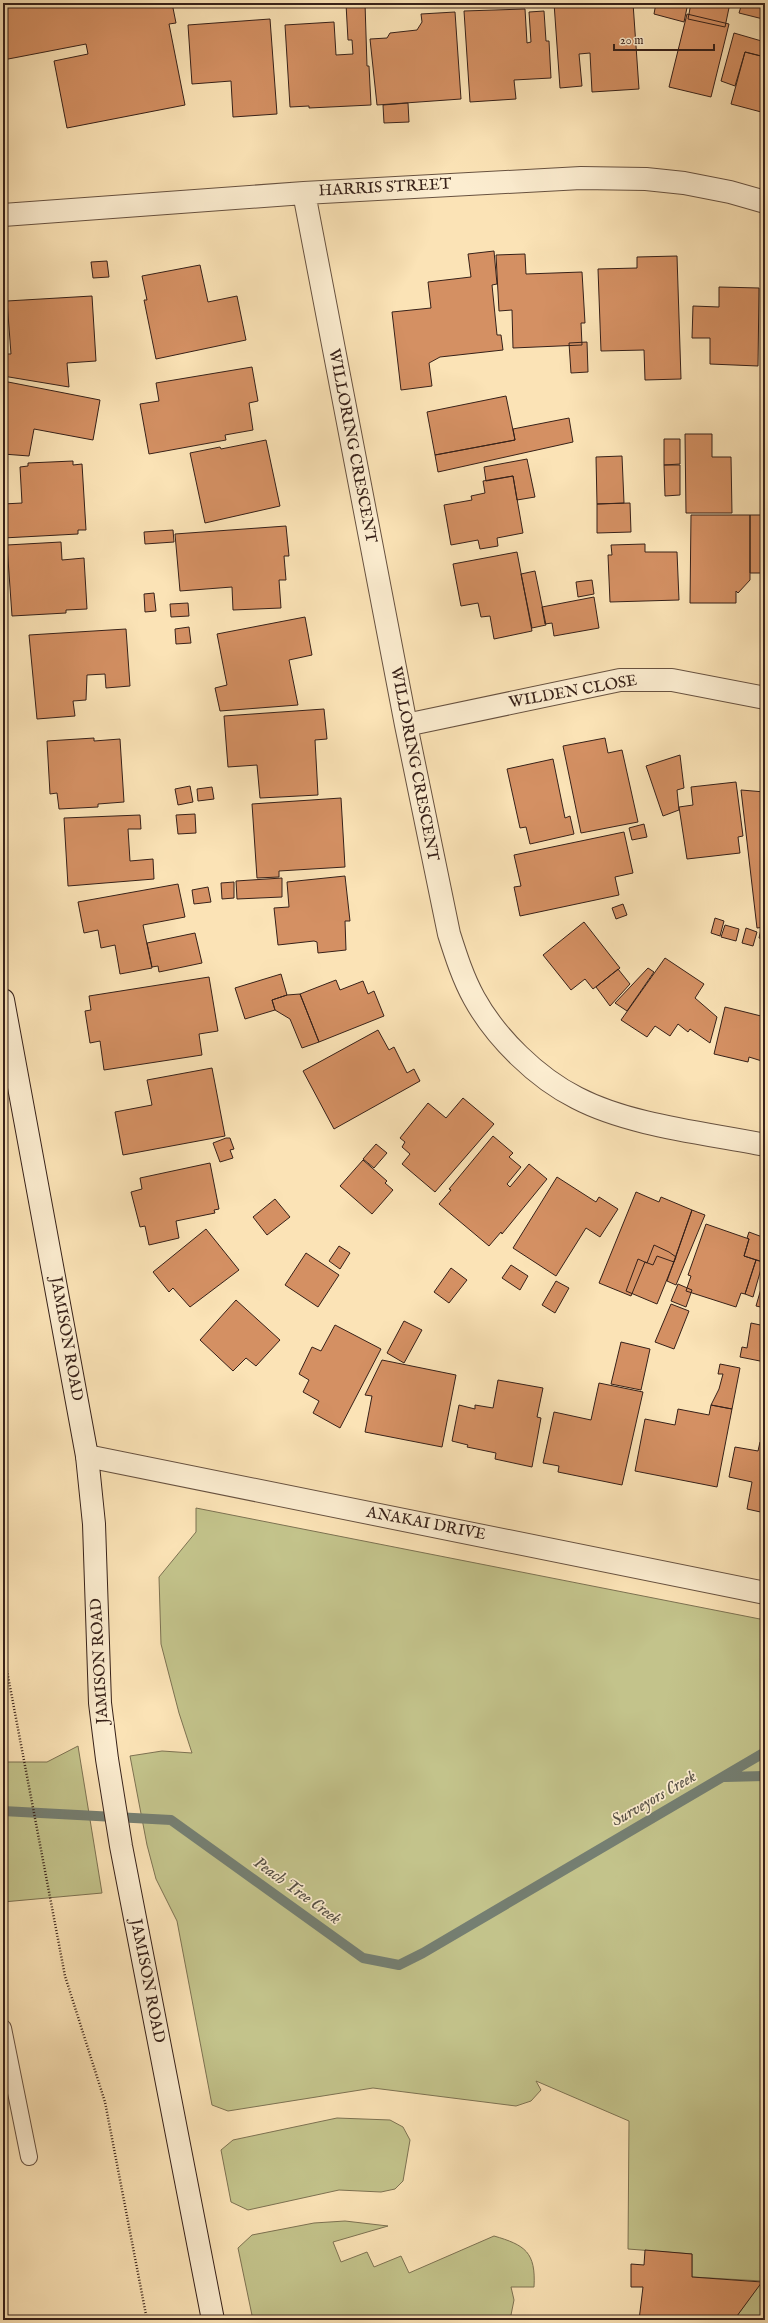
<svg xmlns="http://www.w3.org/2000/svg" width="768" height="2323" viewBox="0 0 768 2323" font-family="'IM FELL English',serif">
<rect width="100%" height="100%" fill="#fbe3b6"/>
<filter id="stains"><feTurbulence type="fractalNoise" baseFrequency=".005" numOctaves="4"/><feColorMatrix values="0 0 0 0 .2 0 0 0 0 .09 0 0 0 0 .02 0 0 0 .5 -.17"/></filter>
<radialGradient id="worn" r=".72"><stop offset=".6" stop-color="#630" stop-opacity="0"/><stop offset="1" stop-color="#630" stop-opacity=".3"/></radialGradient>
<path fill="#c3c38b" stroke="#7d7252" d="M196,1508L765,1620V2320H734L762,2281L692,2277V2254L628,2249L629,2121L536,2081L541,2090L531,2101L516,2106L373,2088L228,2111L212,2105L177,1921L156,1879L147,1845L130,1756L162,1751L192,1753L179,1713L161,1644L159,1577L196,1532Z
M78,1746L102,1893L3,1902V1762H47Z
M337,2118L390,2120L403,2127L410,2140L403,2181L395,2189L381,2192L339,2190L248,2210L231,2202L221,2150L233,2140Z
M345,2221L388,2226L333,2242L341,2262L367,2252L374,2267L401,2256L409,2273L494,2236C525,2245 536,2252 534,2287H511L514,2300L510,2320H253L238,2248L252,2235L314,2223Z"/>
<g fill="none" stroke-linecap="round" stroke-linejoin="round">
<path stroke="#757f72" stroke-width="10" d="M725,1777L765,1776
M3,1811L171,1820L363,1958L399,1965L423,1953L765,1752"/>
</g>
<path fill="#d49063" stroke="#372119" d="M3,3H172L176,23L169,24L185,105L67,128L54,61L88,54L86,44L3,60Z
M192,3H223L192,5Z
M365,3L367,66H369L371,105L309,108V106L290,107L285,25L334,22L336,55L353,54L352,40H348L346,4Z
M554,3H589L590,6H598L597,3H633L639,89L592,92L590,53L579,54L582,86L560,88Z
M656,3H688L684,22L654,14Z
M691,3H730L725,27L688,19Z
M742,3H765L763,19L739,13Z
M525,9L527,43L531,42L529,12L544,11L546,41H549L551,78L514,80L516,99L470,102L464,11Z
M455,12L461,99L377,105L370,39L387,38L390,33L417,30L422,22L421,14Z
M687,14L729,24L711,97L669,87Z
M270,19L277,114L233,117L231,81L192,84L188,25Z
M734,33L765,42V57L745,52L735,86L721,81Z
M745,52L765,57V113L731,104Z
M408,103L409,122L384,123L383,105Z
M494,251L497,284L492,285L497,335H501L503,350L440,357L429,363L432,386L401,390L392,312L431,308L428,282L471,277L468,254Z
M525,254L526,274L582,272L585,323H581L582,345L513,348L512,310L499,311L496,255Z
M677,256L681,379L645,380L644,350L601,351L598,269L637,268V257Z
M107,261L109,277L93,278L91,262Z
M200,265L208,302L237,296L246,340L156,359L144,300H147L142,276Z
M719,287L759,288L758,366L710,364V338H692L693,306L719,307Z
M92,296L96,361L67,363L69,387L3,376V354H11L7,301Z
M587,342L588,372L571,373L569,343Z
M252,367L258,401L249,403L253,430L225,435L226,440L149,454L140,404L159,401L156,383Z
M3,381L100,400L93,440L34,429L29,456L3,454Z
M506,396L515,440L435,455L427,412Z
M569,418L573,442L438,472L435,455L515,440L513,429Z
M685,434H712V457H731L732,513H686Z
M664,439H680V464L664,465Z
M266,440L280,506L205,523L190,453L220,447L221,449Z
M622,456L624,503L597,504L596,457Z
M527,459L535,497L517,500L513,476L486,481L484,467Z
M73,461V465L82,464L86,530H78V534L3,538V504L22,503L20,467L28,466V463Z
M664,465H680V495L665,496Z
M513,476L523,533L497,538L498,546L480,549L478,540L451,545L444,505L472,500L471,496L485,493L483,481Z
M765,495V590H764Z
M630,503L631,532L597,533V504Z
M691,515H750V580L738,593L736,591V603H690Z
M750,515H763V573H750Z
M286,526L289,556H284L286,580H279L281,608L233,610L232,587L180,591L175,534Z
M173,530L174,542L145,544L144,532Z
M61,542L62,560L84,558L87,609L66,610V613L12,616L7,545Z
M645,544V552H677L679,600L610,602L608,555H612L611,545Z
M517,552L532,631L494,639L490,616L481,617L478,603L461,606L453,564Z
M535,571L546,625L532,628L521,574Z
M592,580L594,594L578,597L576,582Z
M154,593L156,611L145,612L144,594Z
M594,597L599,628L554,636L552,623L545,624L542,607Z
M188,603L189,616L171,617L170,604Z
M305,617L312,655L289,660L298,705L220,711L215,688L227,685L217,634Z
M189,627L191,643L176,644L175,629Z
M126,629L130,686L106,688L105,674L87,675L86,700L73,701L75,716L37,719L29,635Z
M324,709L327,739L315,740L318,795L260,798L257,765L228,767L224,716Z
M94,738V741L120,739L124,802L98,804V807L59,809L57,793L50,794L47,741Z
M605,738L608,753L622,750L638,822L581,833L563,746Z
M680,755L684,788L677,790L679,810L663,816L646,766Z
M553,759L565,818L570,816L574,834L530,844L526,827L520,828L507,769Z
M736,782L743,836L738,837L740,853L687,859L679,807L693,805L691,787Z
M190,786L193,802L178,805L175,789Z
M212,787L214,799L198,801L197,789Z
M741,790L765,792V927L757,928Z
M341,798L345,867L279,871V877L257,878L252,804Z
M195,814L196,833L178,834L176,815Z
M140,815L141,829H128L130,861L153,859L154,879L68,886L64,818Z
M644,824L647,837L632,840L629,828Z
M624,832L633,873L615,877L619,895L520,916L514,887L521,886L514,855Z
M345,876L350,921H345L346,950L318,953L317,942L314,941L278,945L274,908L289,907L287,882Z
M282,878V897L237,899L236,881Z
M234,882V898L222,899L221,883Z
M178,884L185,917L143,925L152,968L120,974L115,945L101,948L98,930L84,933L78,902Z
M208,887L211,902L194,904L192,890Z
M623,904L627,915L616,919L612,908Z
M715,918L724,921L720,936L711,933Z
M584,922L620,968L593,989L585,979L571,990L543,955Z
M725,925L739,929L736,941L721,937Z
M746,928L757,932L753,946L742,943Z
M761,929L765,930V940L759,938Z
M195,933L202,963L159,972L158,966L152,967L147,943Z
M665,958L704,984L695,998L717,1017L710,1043L690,1029L688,1032L678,1024L670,1036L655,1026L647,1037L621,1020Z
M648,968L654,972L627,1011L615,1003Z
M618,969L630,984L610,1006L596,987Z
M281,974L287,995L272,1000L275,1010L245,1019L235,988Z
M209,977L218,1031L199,1034L202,1055L104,1070L100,1041L90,1043L85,1011L91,1010L89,996Z
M336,980L340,990L363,981L368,994L374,991L384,1016L319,1042L300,994Z
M300,994L319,1042L302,1048L290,1019L275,1010L272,1000L287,995Z
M725,1007L765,1017V1062L749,1057L748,1062L714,1054Z
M378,1030L389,1050L394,1047L407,1073L414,1069L420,1081L334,1129L303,1071Z
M212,1068L225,1136L123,1155L115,1112L152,1105L147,1080Z
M463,1098L494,1124L435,1192L402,1164L410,1154L402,1147L405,1142L400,1138L428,1103L446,1118Z
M493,1136L513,1153L509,1157L521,1167L507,1184L510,1187L529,1164L547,1179L502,1234L501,1232L489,1246L439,1204L451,1190L449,1189Z
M226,1138H230L234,1149L230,1150L233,1158L220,1162L213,1143Z
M376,1144L387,1153L374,1168L363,1159Z
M363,1160L387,1181L385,1183L393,1190L372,1214L340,1186Z
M210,1163L219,1209L214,1210L215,1213L176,1221L179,1238L149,1245L145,1226L140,1227L131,1192L142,1189L140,1178Z
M557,1177L596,1202L599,1197L618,1209L600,1237L586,1228L556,1276L513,1248Z
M636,1192L659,1202L661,1197L692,1210L674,1262L657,1256L653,1265L645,1262L631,1296L599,1283Z
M275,1199L290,1217L267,1235L253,1217Z
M692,1210L705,1215L676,1285L667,1281Z
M706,1224L749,1239L744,1256L756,1260L745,1294L741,1293L736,1307L686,1291L691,1276L688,1275Z
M206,1229L239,1270L190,1307L173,1288L169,1292L153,1272Z
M749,1232L765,1238L763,1262L744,1256L749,1239L747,1238Z
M654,1245L669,1252L676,1257L657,1304L626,1291L638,1259L647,1263Z
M339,1246L350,1253L340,1269L329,1261Z
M306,1253L339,1275L318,1307L285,1285Z
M756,1260L763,1262L753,1297L745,1294Z
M511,1265L528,1276L520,1290L502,1278Z
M451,1268L467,1280L449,1303L434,1292Z
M765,1275V1308L756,1306Z
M556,1281L569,1288L555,1313L542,1305Z
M678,1284L692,1290L686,1307L671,1301Z
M236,1300L280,1340L256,1366L246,1358L233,1371L200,1340Z
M671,1304L689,1311L674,1349L655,1342Z
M404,1321L422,1330L404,1363L387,1353Z
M751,1323L765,1326V1362L740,1357L742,1347L747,1348Z
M335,1325L381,1349L340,1428L313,1413L319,1401L303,1392L309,1380L299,1374L312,1347L321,1351Z
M621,1342L650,1349L641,1390L611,1384Z
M382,1360L456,1375L442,1447L365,1432L372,1396L365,1395Z
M720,1364L740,1368L732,1409L711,1405L719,1389L723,1374H718Z
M498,1380L543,1388L537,1417L541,1418L532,1467L495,1459L496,1453L467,1447L468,1445L452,1441L459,1405L475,1409V1405L493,1408Z
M599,1383L643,1392L622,1485L558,1472L559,1466L543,1463L554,1412L591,1420Z
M711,1405L732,1409L717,1487L635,1471L645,1419L675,1425L678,1409L709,1415Z
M760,1442L765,1443V1513L747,1509L752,1482L729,1477L735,1447L758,1451Z
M645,2250L692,2254V2277L762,2282L734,2320H639L643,2287H631V2264L644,2265Z"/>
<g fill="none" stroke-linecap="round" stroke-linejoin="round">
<g stroke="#685240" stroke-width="18">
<path id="lane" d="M3,2028L29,2157"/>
</g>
<g stroke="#685240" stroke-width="24">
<path id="street" d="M304,193L406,725L449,934C456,956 463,978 474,998C496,1038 537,1078 577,1098C631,1126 706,1133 765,1145
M3,215L304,193L581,178L646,179L684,183L730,192L765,202
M406,725L620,680H672L765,698
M87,1456L765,1593"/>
</g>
<g stroke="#372119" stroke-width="24">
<path id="secondary" d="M3,1000L87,1456L94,1524L100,1703L107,1759L121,1846L213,2320"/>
</g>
<path stroke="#372119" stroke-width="2.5" stroke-dasharray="1 2" stroke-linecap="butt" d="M3,1650L65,1976L105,2102L147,2320"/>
<use href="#lane" stroke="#fcedd0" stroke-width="16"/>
<use href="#street" stroke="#fcedd0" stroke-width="22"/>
<use href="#secondary" stroke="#fcedd0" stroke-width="22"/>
</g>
<g text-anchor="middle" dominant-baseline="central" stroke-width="3.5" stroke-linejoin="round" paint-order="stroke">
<g font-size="16" fill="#372119" stroke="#fcedd0">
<text transform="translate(385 188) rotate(-3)">HARRIS STREET</text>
<text transform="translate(352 446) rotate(79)">WILLORING CRESCENT</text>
<text transform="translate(573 692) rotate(-10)">WILDEN CLOSE</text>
<text transform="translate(414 764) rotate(79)">WILLORING CRESCENT</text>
<text transform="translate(66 1339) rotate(80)">JAMISON ROAD</text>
<text transform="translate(426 1524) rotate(11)">ANAKAI DRIVE</text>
<text transform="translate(100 1661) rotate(-93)">JAMISON ROAD</text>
<text transform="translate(147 1981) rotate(79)">JAMISON ROAD</text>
</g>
<g font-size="17" font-style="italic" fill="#565046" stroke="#fcedd0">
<text transform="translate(654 1799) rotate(-30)">Surveyors Creek</text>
<text transform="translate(297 1891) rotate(36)">Peach Tree Creek</text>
</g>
</g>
<rect width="768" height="2323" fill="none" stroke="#fbe3b6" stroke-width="16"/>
<rect x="4" y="4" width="760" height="2315" fill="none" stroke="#372119" stroke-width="2"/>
<rect x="8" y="8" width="752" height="2307" fill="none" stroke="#372119"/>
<path d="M614 44v6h100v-6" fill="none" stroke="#372119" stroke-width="2"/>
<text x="620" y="44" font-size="12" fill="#372119" stroke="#fcedd0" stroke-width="3" paint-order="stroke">20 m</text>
<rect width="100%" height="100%" filter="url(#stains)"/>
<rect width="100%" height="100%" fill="url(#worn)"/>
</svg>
